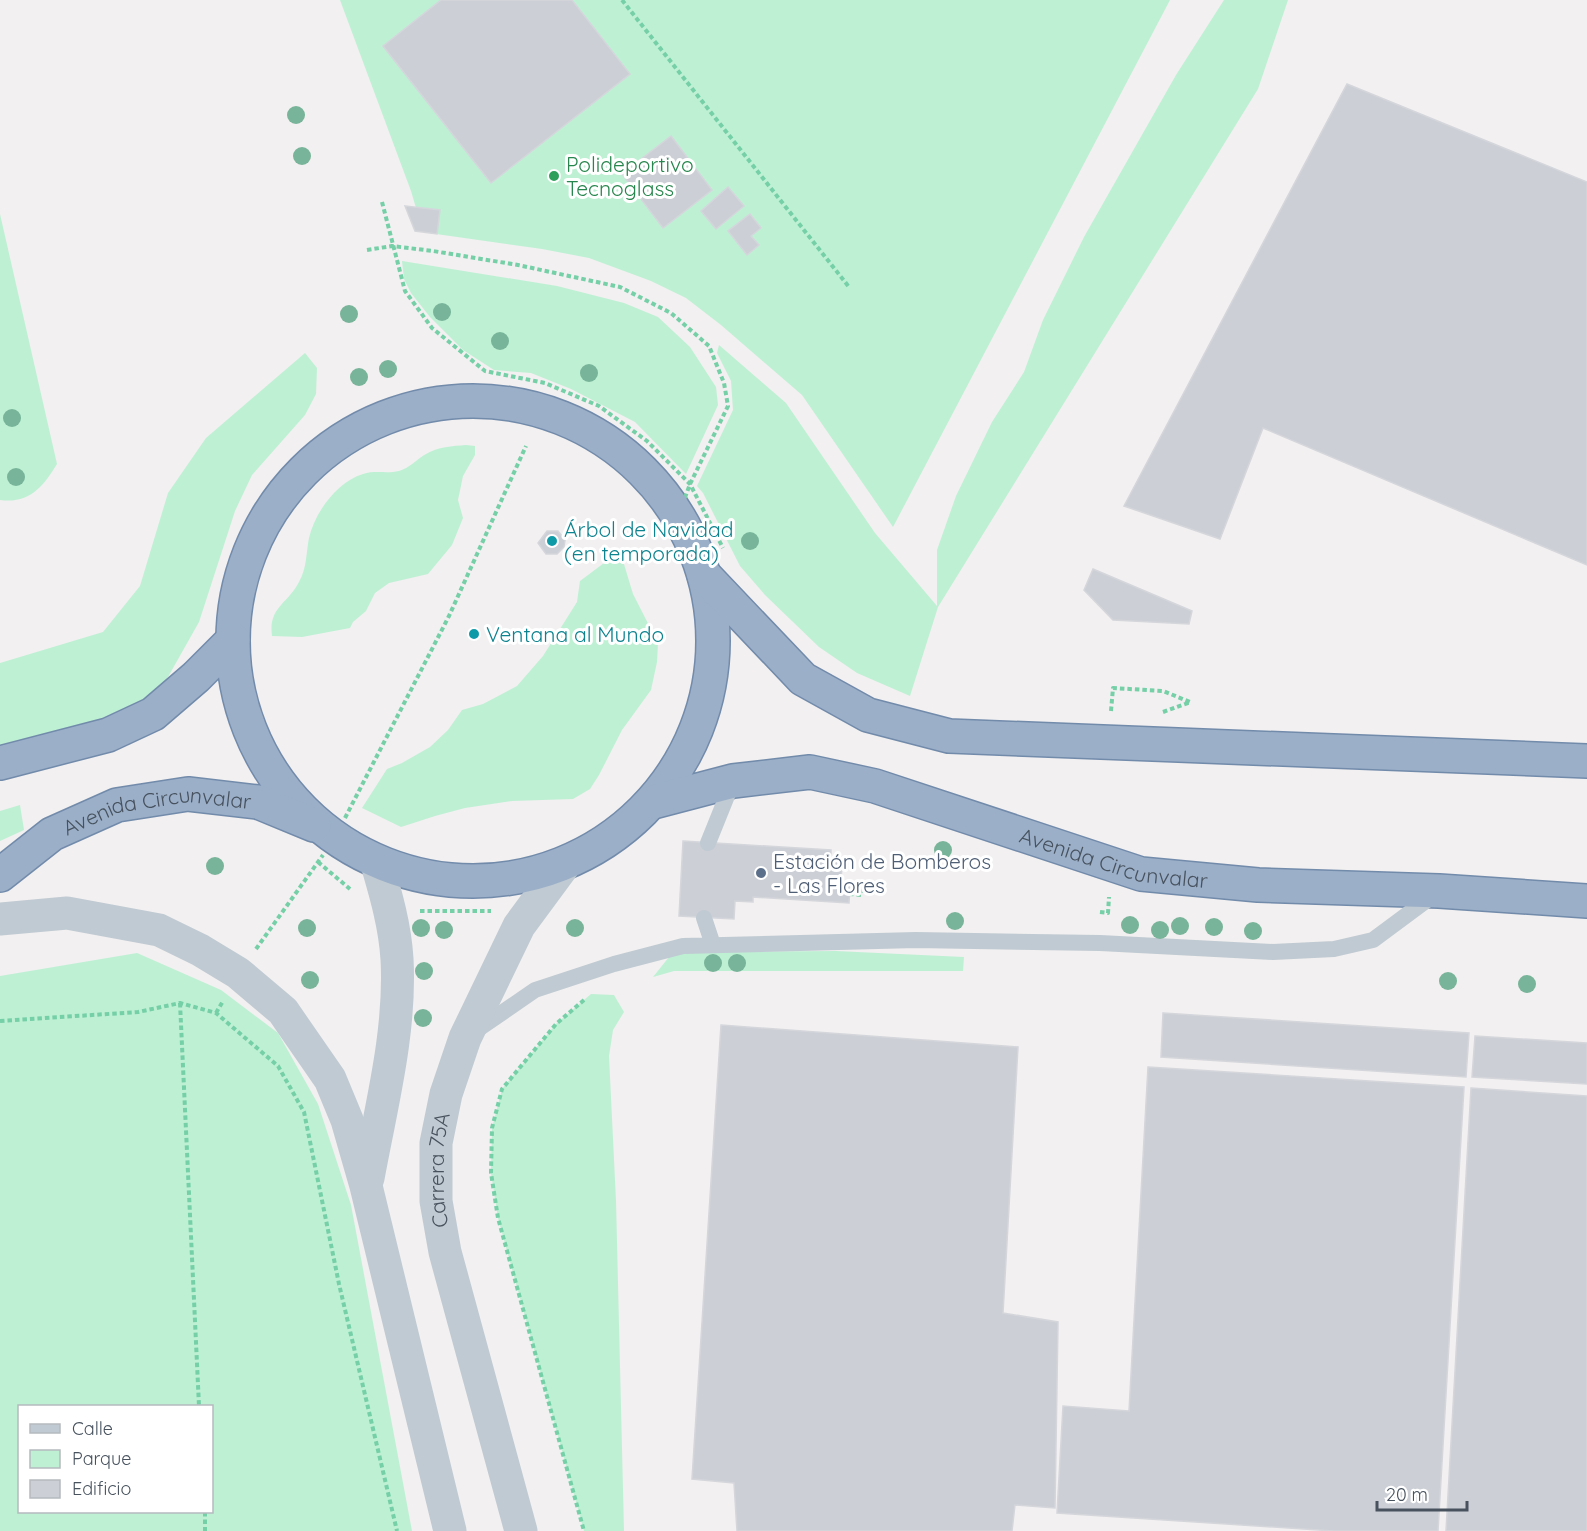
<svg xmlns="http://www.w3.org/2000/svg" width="1587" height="1531" viewBox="0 0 1587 1531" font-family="Quicksand,sans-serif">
<rect width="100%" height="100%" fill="#f2f0f0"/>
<path fill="#bef0d4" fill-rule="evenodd" d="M340,0H1170L893,527L802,395L721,325L686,298L651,281L589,258L542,249L415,231L405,206L416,208L411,191Z
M1224,0H1288L1258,89L938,607L910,696L857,673L819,647L765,595L740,566L703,493L697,486L733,410L731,381L717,353L719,345L786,403L875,533L937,606V550L956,496L992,422L1024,372L1043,320L1084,237L1176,75Z
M0,214L57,464C43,487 29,504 0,500Z
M402,261L557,286L624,303L658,317L690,347L716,387L718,405L686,474L635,422L571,389L531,373L494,370L463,350L430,317L411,293L404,279Z
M305,353L317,368L316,394L305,415L252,475L235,511L199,622L168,677L148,701L107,721L0,749V663L103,632L140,586L168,493L206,438Z
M466,445L475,446V455L463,476L458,500L463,518L452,545L428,574L389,583L375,593L366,611L353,622L350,628L302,637L272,636C268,607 288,604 299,582C307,568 306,553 309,538C315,512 337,482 363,474C375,470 387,474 399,471C410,468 417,459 426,454C437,447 453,446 466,445Z
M620,551L633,594L658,643L657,662L651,690L622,730L599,775L590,789L573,799L512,801L465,808L435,816L401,827L362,808L387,769L402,763L430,747L448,730L462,710L483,704L517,686L543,656L577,602L580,581Z
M20,805L24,830L0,841V811Z
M836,951L964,957L963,971H674L653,977L673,952Z
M137,953L221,990L278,1033L318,1104L351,1205L412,1531H0V976ZM20,1406H212V1512H20Z
M591,994L614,995L624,1012L613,1030L609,1056L616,1201L624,1531H584L498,1218L491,1173L492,1128L502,1089L556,1024Z"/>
<path fill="#cccfd5" stroke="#d4d6dc" stroke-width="1.5" d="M441,0H572L630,74L491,183L383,46Z
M1347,84L1587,182V565L1263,428L1220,539L1124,506Z
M671,136L712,190L663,228L622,174Z
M728,187L744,206L716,229L701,211Z
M405,206L440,210L437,234L415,231Z
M750,214L761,228L751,236L759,245L747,255L728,231Z
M547,531H558L565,540L564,547L557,554H546L538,543Z
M1093,569L1192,611L1189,624L1113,620L1084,590Z
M683,841L831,850V859L842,860L841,886H850L849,903L753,897V902L735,901L734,919L679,916Z
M1163,1013L1469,1033L1466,1077L1161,1057Z
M721,1025L1018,1047L1003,1313L1058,1322L1055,1508L1015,1505L1012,1531H737L734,1483L692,1479Z
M1475,1036L1587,1043V1084L1472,1077Z
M1148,1067L1464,1087L1438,1531H1334L1057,1513L1063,1406L1129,1411Z
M1471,1088L1587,1096V1531H1446Z"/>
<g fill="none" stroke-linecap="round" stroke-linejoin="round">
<g stroke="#728bab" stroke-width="36">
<g id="trunk">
<circle cx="473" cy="641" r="240"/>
<path d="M704,575L803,679L868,715L949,736L1587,761"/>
<path d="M0,763L108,735L153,714L196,677L233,640"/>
<path id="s2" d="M653,802L733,781L810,772L875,786L1141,874L1258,885L1439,891L1587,901"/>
<path id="s3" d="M0,875L52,834L117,805L188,794L258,802L314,825"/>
</g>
</g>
<path stroke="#75cfa7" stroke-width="4" stroke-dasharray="4.5 3" stroke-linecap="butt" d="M622,0L849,287
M382,202L405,291L432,328L485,371L545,383L599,406L647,441L690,484L723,548
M367,250L392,246L433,251L518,265L620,287L671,313L709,346L724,383L728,406L690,484L677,519
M1111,711L1113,688L1163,691L1190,702
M1163,712L1191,702
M345,818L449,616L526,446
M318,862L350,889
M849,894L862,895L861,886H874
M420,911H491
M1100,912L1108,913L1109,897
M256,949L323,855
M584,1000L556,1024L502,1089L492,1128L491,1173L498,1218L584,1531
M180,1003L199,1406
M216,1013L223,1001
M0,1021L138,1012L180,1003L216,1013L278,1066L304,1112L339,1284L397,1531
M205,1512V1531"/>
<path stroke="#c0cad2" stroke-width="16" d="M708,843L733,781
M704,918L713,945
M474,1032L535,990L614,964L683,946L916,940L1100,943L1273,952L1334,949L1373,940L1435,894"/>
<g stroke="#c0cad2" stroke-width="33">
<path d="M0,919L67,913L159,930L200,950L238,973L283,1011L330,1079L347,1120L366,1186L450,1531"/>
<path d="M368,1178C381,1107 401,1032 397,959C395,926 386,895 377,864"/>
<path id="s1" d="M521,1531L445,1252L436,1201V1143L446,1094L465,1038L519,926L564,865"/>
</g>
<use href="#trunk" stroke="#9bafc8" stroke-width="33"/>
</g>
<g fill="#78b499">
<circle cx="296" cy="115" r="9"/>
<circle cx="302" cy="156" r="9"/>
<circle cx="442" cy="312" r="9"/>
<circle cx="349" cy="314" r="9"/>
<circle cx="500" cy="341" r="9"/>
<circle cx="388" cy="369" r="9"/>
<circle cx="589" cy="373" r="9"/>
<circle cx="359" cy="377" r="9"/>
<circle cx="12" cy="418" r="9"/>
<circle cx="16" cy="477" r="9"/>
<circle cx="750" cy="541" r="9"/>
<circle cx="943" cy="850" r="9"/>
<circle cx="215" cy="866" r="9"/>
<circle cx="955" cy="921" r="9"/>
<circle cx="1130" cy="925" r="9"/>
<circle cx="1180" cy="926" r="9"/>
<circle cx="1214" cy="927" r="9"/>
<circle cx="307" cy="928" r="9"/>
<circle cx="421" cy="928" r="9"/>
<circle cx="575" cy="928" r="9"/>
<circle cx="444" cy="930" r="9"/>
<circle cx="1160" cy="930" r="9"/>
<circle cx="1253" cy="931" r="9"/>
<circle cx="713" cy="963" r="9"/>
<circle cx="737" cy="963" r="9"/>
<circle cx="424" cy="971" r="9"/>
<circle cx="310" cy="980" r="9"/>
<circle cx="1448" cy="981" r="9"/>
<circle cx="1527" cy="984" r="9"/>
<circle cx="423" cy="1018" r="9"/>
</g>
<circle fill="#2e9e5b" stroke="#fff" stroke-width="2" cx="554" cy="176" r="6"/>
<g fill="#0f9aa8" stroke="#fff" stroke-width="2">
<circle cx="552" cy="541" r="6"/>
<circle cx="474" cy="634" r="6"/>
</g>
<circle fill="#5c6f8a" stroke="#fff" stroke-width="2" cx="761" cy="873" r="6"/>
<g text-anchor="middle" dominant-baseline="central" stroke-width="6" stroke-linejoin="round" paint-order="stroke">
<g font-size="21" fill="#27864d" stroke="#fff" text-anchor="start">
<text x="566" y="164">Polideportivo<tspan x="566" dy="24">Tecnoglass</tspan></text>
</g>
<g font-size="21" fill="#0d838f" stroke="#fff" text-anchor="start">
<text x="564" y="529">Árbol de Navidad<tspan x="564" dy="24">(en temporada)</tspan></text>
<text x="486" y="634">Ventana al Mundo</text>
</g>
<g font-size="21" fill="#47525e" stroke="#fff">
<text stroke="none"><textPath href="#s3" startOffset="176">Avenida Circunvalar</textPath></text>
<text stroke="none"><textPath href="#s2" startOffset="477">Avenida Circunvalar</textPath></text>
<text stroke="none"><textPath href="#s1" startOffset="372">Carrera 75A</textPath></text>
</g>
<g font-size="21" fill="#4e5e75" stroke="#fff" text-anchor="start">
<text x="773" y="861">Estación de Bomberos<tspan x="773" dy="24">- Las Flores</tspan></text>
</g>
</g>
<rect x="18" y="1405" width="195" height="108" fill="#ffffff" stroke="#b5babf" stroke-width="1.5"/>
<rect x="30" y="1424" width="30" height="9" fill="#c0cad2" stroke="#b5babf" stroke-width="1.5"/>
<text x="72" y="1435" font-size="18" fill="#47525e">Calle</text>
<rect x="30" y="1450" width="30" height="18" fill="#bef0d4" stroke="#b5babf" stroke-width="1.5"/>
<text x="72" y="1465" font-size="18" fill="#47525e">Parque</text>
<rect x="30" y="1480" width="30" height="18" fill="#cccfd5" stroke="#b5babf" stroke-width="1.5"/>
<text x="72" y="1495" font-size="18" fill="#47525e">Edificio</text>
<path d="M1377 1501v9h90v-9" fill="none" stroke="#47525e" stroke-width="3"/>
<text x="1386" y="1501" font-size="18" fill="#47525e" stroke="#ffffff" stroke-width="4.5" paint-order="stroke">20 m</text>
</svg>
